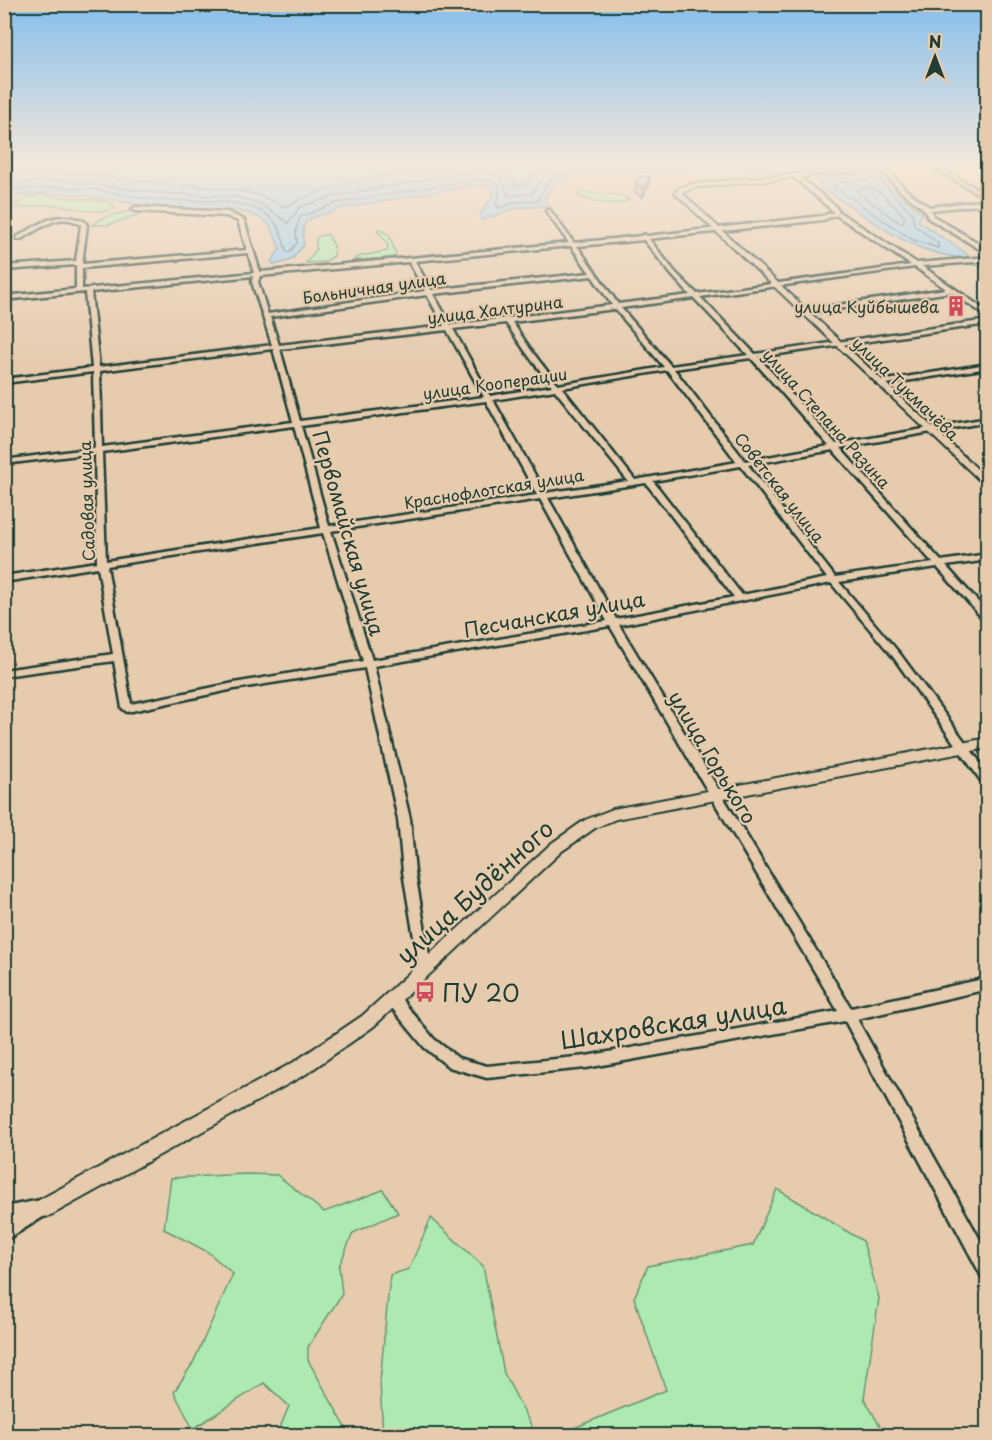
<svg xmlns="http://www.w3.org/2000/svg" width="992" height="1440" viewBox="0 0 992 1440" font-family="'Playpen Sans',sans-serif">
<rect width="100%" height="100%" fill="#e6cbad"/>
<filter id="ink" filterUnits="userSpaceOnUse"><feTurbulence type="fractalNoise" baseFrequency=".0167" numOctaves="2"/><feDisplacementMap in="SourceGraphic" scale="12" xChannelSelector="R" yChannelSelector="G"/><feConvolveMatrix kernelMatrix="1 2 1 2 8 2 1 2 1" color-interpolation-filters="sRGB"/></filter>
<g filter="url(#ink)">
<path fill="#aceab2" stroke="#669473" stroke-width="1.5" d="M582,192L620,195L629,200C616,207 588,202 576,195Z
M40,195L105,201L111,203L115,209C95,216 70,205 49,205C38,204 28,210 16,207L23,198Z
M130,211L140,214L108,225H91L108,216Z
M379,229L389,235L396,255L391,258L353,260L360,256L387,251L388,245L377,230Z
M327,234L334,245V256L324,262L306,263L316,250V237Z
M245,1174L277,1175L324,1212L383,1190L398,1213L353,1233L339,1266L342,1294L308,1347V1360L350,1435H277L289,1406L264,1383L193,1429L174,1392L193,1363L233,1274L208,1252L164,1229L171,1178Z
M777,1189L863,1241L879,1298L864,1398L885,1435H557L666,1390L634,1298L648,1266L753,1245Z
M431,1218L483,1266L504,1373L536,1435H383L380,1382L390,1275L409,1269Z"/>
<path fill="#94cef4" stroke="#6594a7" stroke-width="1.5" d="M4,164H896L810,174L727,170L581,174C564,177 553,182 545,198L546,206L517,208L482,220L480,215L493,196V189L486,185L470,186L338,209C315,221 298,211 304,245L291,260L275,265L271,262L280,249C270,224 273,222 245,212C212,209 176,210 143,205C95,197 54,187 5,198Z
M872,173L883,175L900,195L922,213L918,221L967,254V258C907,255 870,216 820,187L822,179Z"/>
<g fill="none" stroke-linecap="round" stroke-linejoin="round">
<path stroke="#4e7781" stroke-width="1.5" d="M494,164L508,172L517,186L526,184L543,164
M732,164L811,168L855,164
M4,175C59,165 110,179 164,184C210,189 243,184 285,207C339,178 402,173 462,164
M871,179L881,181L913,214L914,225L938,243V248L913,240L834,187L836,183Z
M4,184L57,180L158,193L237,197L261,204L288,223L300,207L335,196L469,172C493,170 502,172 508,196L531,194L547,173L562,164
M871,187L883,195L904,216V222L900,223L857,192L859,189Z
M4,192C39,185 74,186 109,192C126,194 142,199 159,200C193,202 233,196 264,213C278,221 283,236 286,251L289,253L297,243L296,231L300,217L337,203L478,179L492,181L498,185L499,197L495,205L499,208L517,202L537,201L548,182L567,171L716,164"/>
<path stroke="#6594a7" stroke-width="1.5" d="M968,260L972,264L988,269"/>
<g stroke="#1f3d34" stroke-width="5">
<path id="minor" d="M926,164H932L988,195V199Z
M881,168H885L906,190L929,207L988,200V204L931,210L933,216L988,249V254L928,218L925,210L902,192L881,170Z
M797,175L835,206L839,212L917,263L988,257V261L922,266L988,312V317L951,292L804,314L801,312L804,310L946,289L915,267L700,297L755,354L988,320V324L758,357L836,444L988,418V422L840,448L941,561L988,554V560L946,566L988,613V622L985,621L937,567L839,582L900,654L988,773V786L984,785L894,658L831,583L619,625L851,1008L988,978V989L857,1019L988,1254V1279L982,1277L845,1021L586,1068L487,1078L449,1067L424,1047L387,1002L385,998L387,994L392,992L397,994L434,1039L458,1058L487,1066L586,1056L838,1011L610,626L374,666L410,819L415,872L431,967L430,971L425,972L420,971L419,967L403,872L398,819L365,668L234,689L127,712L122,708L114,661L4,676V670L113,654L98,567L4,582V576L97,562L95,453L4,464V460L95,448L93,372L4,383V379L92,368L85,292L4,300V296L76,289V265L4,270V266L76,261L81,225C60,210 40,229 21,239H17V237C42,223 54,210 84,221L87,225L82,264L247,250L238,221L226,216L135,211L132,209L135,207L227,212L244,220L260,272L569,243L546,211L549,209L574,243L641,236L644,234L647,236L822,216L834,212L795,178ZM836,215L911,265L697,294L675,272L649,239L823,220ZM644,240L671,274L690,295L618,304L577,246ZM571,246L590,273L431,290L415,261ZM248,253L254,273L82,289V268ZM409,262L425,291L268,314L258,282L260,276ZM253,276L252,282L272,345L99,367L91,292ZM592,276L612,305L451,325L433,294ZM427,295L444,326L279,345L270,317ZM694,298L748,355L671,366L621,308ZM615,309L664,367L558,385L533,353L512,322ZM506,323L528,355L552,386L490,396L453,329ZM447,330L484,397L300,421L280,349ZM273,349L293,422L102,447L100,371ZM751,358L829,446L745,461L674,369ZM667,370L737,462L635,480L562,388ZM555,390L628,481L545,493L493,400ZM486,401L537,495L329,526L301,426ZM294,426L321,528L106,561L102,452ZM833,450L933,563L835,577L748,465ZM741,466L827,578L742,595L653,481ZM646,483L734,597L616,619L548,498ZM540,499L607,621L372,660L331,531ZM323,533L363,661L234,683L131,704L107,566Z
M988,364V368L880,385L876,383L880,381Z
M46,1199L51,1202L54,1207L51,1212L4,1241V1224L7,1222L4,1223V1207Z"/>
</g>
<g stroke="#1f3d34" stroke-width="4">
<path id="tertiary" d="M906,164H932L692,188L682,193L988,479V488L675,193L679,188L692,184Z
M988,738V748L616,819L595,828L562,851L374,1026L306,1074L53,1214L46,1217L39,1214L36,1207L39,1200L294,1062L362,1016L552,843L585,820L613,809Z"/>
</g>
<use href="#minor" fill="#e6cbad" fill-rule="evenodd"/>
<use href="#tertiary" fill="#e6cbad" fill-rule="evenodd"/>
</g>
<path fill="#af98c0" stroke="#1f3d34" stroke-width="1.5" d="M636,183L649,185L642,198L635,192Z"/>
<path fill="#8e7c9c" stroke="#1f3d34" stroke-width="1.5" d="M650,177L649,185L642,198L643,189Z"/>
<path fill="#cbb1df" stroke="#1f3d34" stroke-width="1.5" d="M638,176L650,177L643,189L636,183Z"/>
</g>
<linearGradient id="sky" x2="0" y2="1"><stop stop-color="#86beed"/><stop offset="0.45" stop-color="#f4e8da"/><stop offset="1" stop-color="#f4e8da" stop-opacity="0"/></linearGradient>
<rect width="992" height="366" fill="url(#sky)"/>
<defs>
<g id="building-bare" transform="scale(1.62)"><path d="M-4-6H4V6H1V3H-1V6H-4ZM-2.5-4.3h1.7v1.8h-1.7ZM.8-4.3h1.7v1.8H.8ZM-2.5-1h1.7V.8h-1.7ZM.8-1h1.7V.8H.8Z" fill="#d1495b" stroke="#e6cbad" stroke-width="2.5" paint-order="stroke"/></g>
<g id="bus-bare" transform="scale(1.62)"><path d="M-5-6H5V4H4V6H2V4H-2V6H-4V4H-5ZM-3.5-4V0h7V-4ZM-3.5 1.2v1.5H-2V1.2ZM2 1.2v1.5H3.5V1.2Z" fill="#d1495b" stroke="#e6cbad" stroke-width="2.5" paint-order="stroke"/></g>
</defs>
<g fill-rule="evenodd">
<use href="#building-bare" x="956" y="306"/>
<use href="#bus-bare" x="425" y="992"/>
</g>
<g text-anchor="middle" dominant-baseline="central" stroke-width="4.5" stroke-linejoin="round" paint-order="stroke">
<g font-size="16" fill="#1f3d34" stroke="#e6cbad">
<text transform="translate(374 287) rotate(-8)">Больничная улица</text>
<text transform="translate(495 309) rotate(-7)">улица Халтурина</text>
<text transform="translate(495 383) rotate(-8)">улица Кооперации</text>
<text transform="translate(906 388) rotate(44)">улица Тукмачёва</text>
<text transform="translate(827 418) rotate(48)">улица Степана Разина</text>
<text transform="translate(780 487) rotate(52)">Советская улица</text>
<text transform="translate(494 488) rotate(-9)">Краснофлотская улица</text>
<text transform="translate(86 501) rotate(-92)">Садовая улица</text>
</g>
<g font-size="16" fill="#1f3d34" stroke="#e6cbad" text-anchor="end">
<text x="939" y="306">улица Куйбышева</text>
</g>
<g font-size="20" fill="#1f3d34" stroke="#e6cbad">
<text transform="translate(349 533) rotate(74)">Первомайская улица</text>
<text transform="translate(554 614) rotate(-10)">Песчанская улица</text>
<text transform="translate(713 757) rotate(59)">улица Горького</text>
</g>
<g font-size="24" fill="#1f3d34" stroke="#e6cbad">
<text transform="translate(474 891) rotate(-42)">улица Будённого</text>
<text transform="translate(673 1022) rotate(-9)">Шахровская улица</text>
</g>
<g font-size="24" fill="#1f3d34" stroke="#e6cbad" text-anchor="start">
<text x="442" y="992">ПУ 20</text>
</g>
</g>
<rect width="992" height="1440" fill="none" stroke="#e6cbad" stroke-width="24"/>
<rect x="12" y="12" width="968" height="1416" fill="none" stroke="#1f3d34" stroke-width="2" filter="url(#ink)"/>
<g transform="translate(935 57)" stroke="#e6cbad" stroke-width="4.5" paint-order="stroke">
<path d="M0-4.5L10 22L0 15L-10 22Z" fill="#1f3d34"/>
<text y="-9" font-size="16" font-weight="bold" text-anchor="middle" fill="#1f3d34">N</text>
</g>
</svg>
